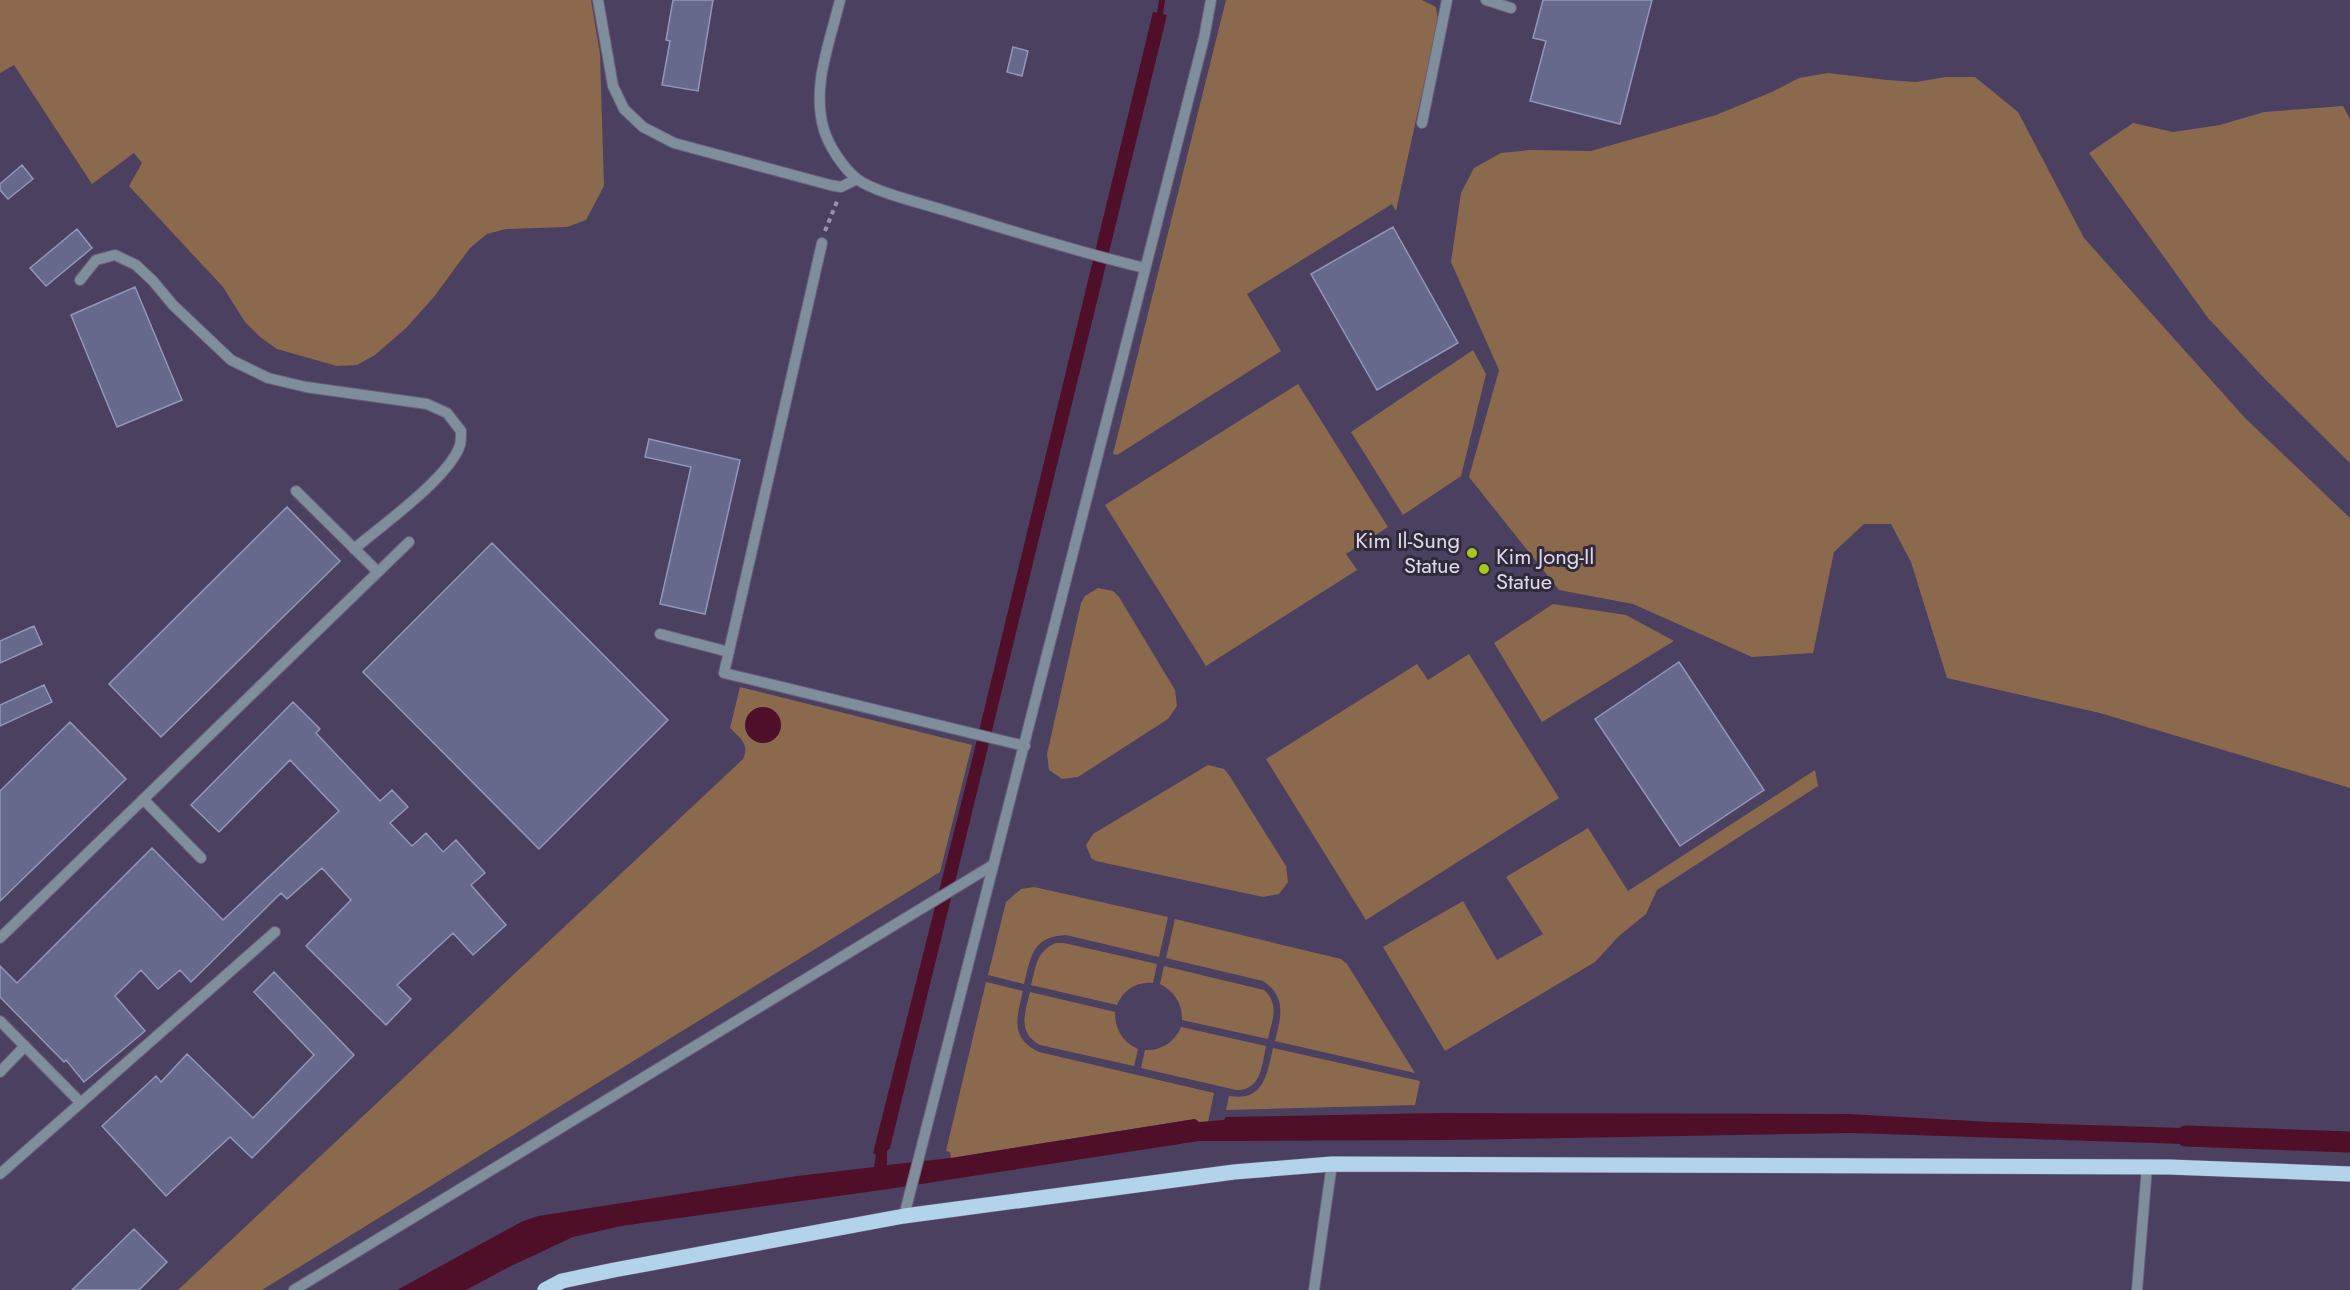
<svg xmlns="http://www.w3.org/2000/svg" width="2350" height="1290" viewBox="0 0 2350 1290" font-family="Jost,sans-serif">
<rect width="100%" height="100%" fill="#4c4061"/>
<path fill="#8b694d" d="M0,0H591L600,54L604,186L586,220L567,227L506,229L487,234L470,248L433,298L406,328L375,355L357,365L337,366L277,349L260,337L245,322L223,287L129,186L142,163L134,153L92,184L14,65L0,73Z
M1226,0H1422L1436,7L1438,20L1396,211L1392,204L1247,294L1281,351L1117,455L1113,454Z
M1828,73L1887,80L1916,82L1946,77H1975L2018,112L2084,238L2245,418L2350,518V788L2100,713L1947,678L1911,562L1891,524H1864L1834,552L1813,653L1752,657L1633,604L1559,590L1469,477L1499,370L1451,262L1461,193L1474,168L1501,153L1530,150L1591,151L1716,115L1772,92L1799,78Z
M2343,106L2350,119V463L2263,377L2208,318L2089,153L2133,123L2173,132L2220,125L2264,112Z
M1473,350L1486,374L1461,476L1403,515L1351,432Z
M1298,384L1388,527L1346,554L1357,570L1206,666L1105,505Z
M1098,588L1113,591L1119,597L1175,690L1177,706L1168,719L1078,777L1062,779L1049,770L1047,754L1081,603L1085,596Z
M1553,604L1626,615L1674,641L1542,722L1494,643Z
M1469,654L1559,798L1366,920L1266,759L1417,664L1428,680Z
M740,687L972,745L940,872L262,1290H178L743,759C750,744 740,738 730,728Z
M1208,765L1224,769L1229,775L1286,866L1288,882L1279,894L1263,897L1096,861L1091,858L1086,845L1093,834Z
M1815,770L1818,786L1657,890L1646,914L1619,936L1595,962L1445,1051L1383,947L1463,901L1497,960L1543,934L1506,877L1588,828L1628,891Z
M1034,887L1168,917L1159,957L1066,935C1032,937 1031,956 1024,984L988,975L1006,902L1021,889Z
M1175,919L1341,959L1347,964L1415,1073L1275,1041C1281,1017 1287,997 1263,981L1166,958Z
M1056,943H1064L1157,964L1153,983C1137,981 1123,990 1117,1005L1031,985C1036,967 1036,951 1056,943Z
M1164,966L1264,990C1280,1005 1272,1020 1268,1039L1182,1020C1182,1003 1175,992 1160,984Z
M986,982L1023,991C1017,1017 1009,1037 1039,1052L1214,1093L1208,1122H1199L1195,1119L951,1158L950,1152L946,1151Z
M1030,992L1115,1012C1115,1029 1122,1042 1138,1049L1134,1066L1040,1045C1017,1033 1025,1013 1030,992Z
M1181,1027L1266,1046C1262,1065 1261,1091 1236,1090L1141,1068L1145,1050C1161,1051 1175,1042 1181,1027Z
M1273,1048L1420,1081L1415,1105L1226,1110L1229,1096C1264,1102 1267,1074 1273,1048Z"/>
<path fill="#4f0f29" d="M1153,12L1167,15L890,1148L887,1151V1165L951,1158L1195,1119L1199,1122L1224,1120L1226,1117L1439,1113L1849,1114L1991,1122L2216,1129L2214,1145L1851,1133L1448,1140L1199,1141L889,1189L621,1226L573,1237L509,1267L466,1290H397L521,1222L538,1216L797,1176L874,1167L876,1155L873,1153L971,764Z
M745 725a18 18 0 1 1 36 0a18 18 0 1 1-36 0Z"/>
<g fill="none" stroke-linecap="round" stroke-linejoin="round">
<path stroke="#4f0f29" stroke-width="6" d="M1159,20L1162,0"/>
<path stroke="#4f0f29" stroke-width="21" d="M2186,1136L2350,1142"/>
</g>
<path fill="#66698c" stroke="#9296bc" stroke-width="1.5" d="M673,0H713L698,91L662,85L670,41L666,40Z
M1543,0H1652L1620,124L1530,101L1546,41L1533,38Z
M1013,47L1028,51L1022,76L1007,72Z
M22,165L33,179L8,199L0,190V184Z
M1393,227L1458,343L1377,390L1311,274Z
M77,229L92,248L46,286L30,268Z
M135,287L182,400L117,427L71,315Z
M649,439L740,460L705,614L660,604L691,467L645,457Z
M287,507L340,561L161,737L109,684Z
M492,543L668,720L539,849L363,672Z
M34,626L42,644L0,663V641Z
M1679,662L1764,790L1680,846L1595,719Z
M44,685L52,702L0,726V705Z
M293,702L320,729L316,733L380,801L392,790L408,807L390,823L412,846L426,833L443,852L456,840L485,873L471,885L506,925L473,955L453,933L397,985L411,999L386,1025L306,946L351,900L322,868L287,899L281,893L191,982L180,970L158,989L141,970L115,996L145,1031L84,1082L66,1060L64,1062L0,997V966L17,983L152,848L223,920L339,811L290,760L219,832L191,805Z
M70,722L126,779L0,901V791Z
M274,972L354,1055L252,1158L230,1137L166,1196L102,1126L156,1076L161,1082L187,1054L253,1118L314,1055L254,992Z
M134,1229L167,1262L139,1290H72Z"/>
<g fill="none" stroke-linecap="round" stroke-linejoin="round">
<g stroke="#6a5f7d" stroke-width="12">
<path id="minor" d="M598,0L613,86L624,109L643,127L674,143L830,185L841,187L857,179
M840,0C830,42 811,87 824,130C829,146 843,168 857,179C874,192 921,203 943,210C1010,230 1077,252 1145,268
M1486,0L1511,8
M1422,123L1447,0
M822,243L724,673L1025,746
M80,280L96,260L115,255L136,265L153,281L173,305L231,360L268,378L306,387L427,404L447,413L461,431C461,436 461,441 460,445C450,477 381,526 354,549
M296,491L378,572
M660,634L729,652
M143,799L201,858
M0,938L409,542
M0,1021L81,1103
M0,1072L25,1046
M0,1174L275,932
M904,1216L1204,38L1211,0
M294,1290L993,865
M1314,1290L1332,1164
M2137,1290L2147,1167"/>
</g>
<g stroke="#6a5f7d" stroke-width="16">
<path id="major" d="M545,1290L562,1281L614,1270L904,1216L1234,1172L1332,1164L2169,1167L2350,1174"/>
</g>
<path stroke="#9b92ac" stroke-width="4" stroke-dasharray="4.5 4.5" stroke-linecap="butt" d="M825,231L838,199"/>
<use href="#minor" stroke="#7e8e9a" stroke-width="10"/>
<use href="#major" stroke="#b3d3ea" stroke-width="15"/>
</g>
<g fill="#a8c71c" stroke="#302a39" stroke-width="2">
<circle cx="1472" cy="553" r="6"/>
<circle cx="1484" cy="569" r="6"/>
</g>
<g text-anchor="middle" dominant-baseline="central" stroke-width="6" stroke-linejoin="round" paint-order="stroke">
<g font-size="22" fill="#e0d9ed" stroke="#302a39" text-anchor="end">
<text x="1460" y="540">Kim Il-Sung<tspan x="1460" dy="25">Statue</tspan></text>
<text x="1496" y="556" text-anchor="start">Kim Jong-Il<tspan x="1496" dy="25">Statue</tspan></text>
</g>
</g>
</svg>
